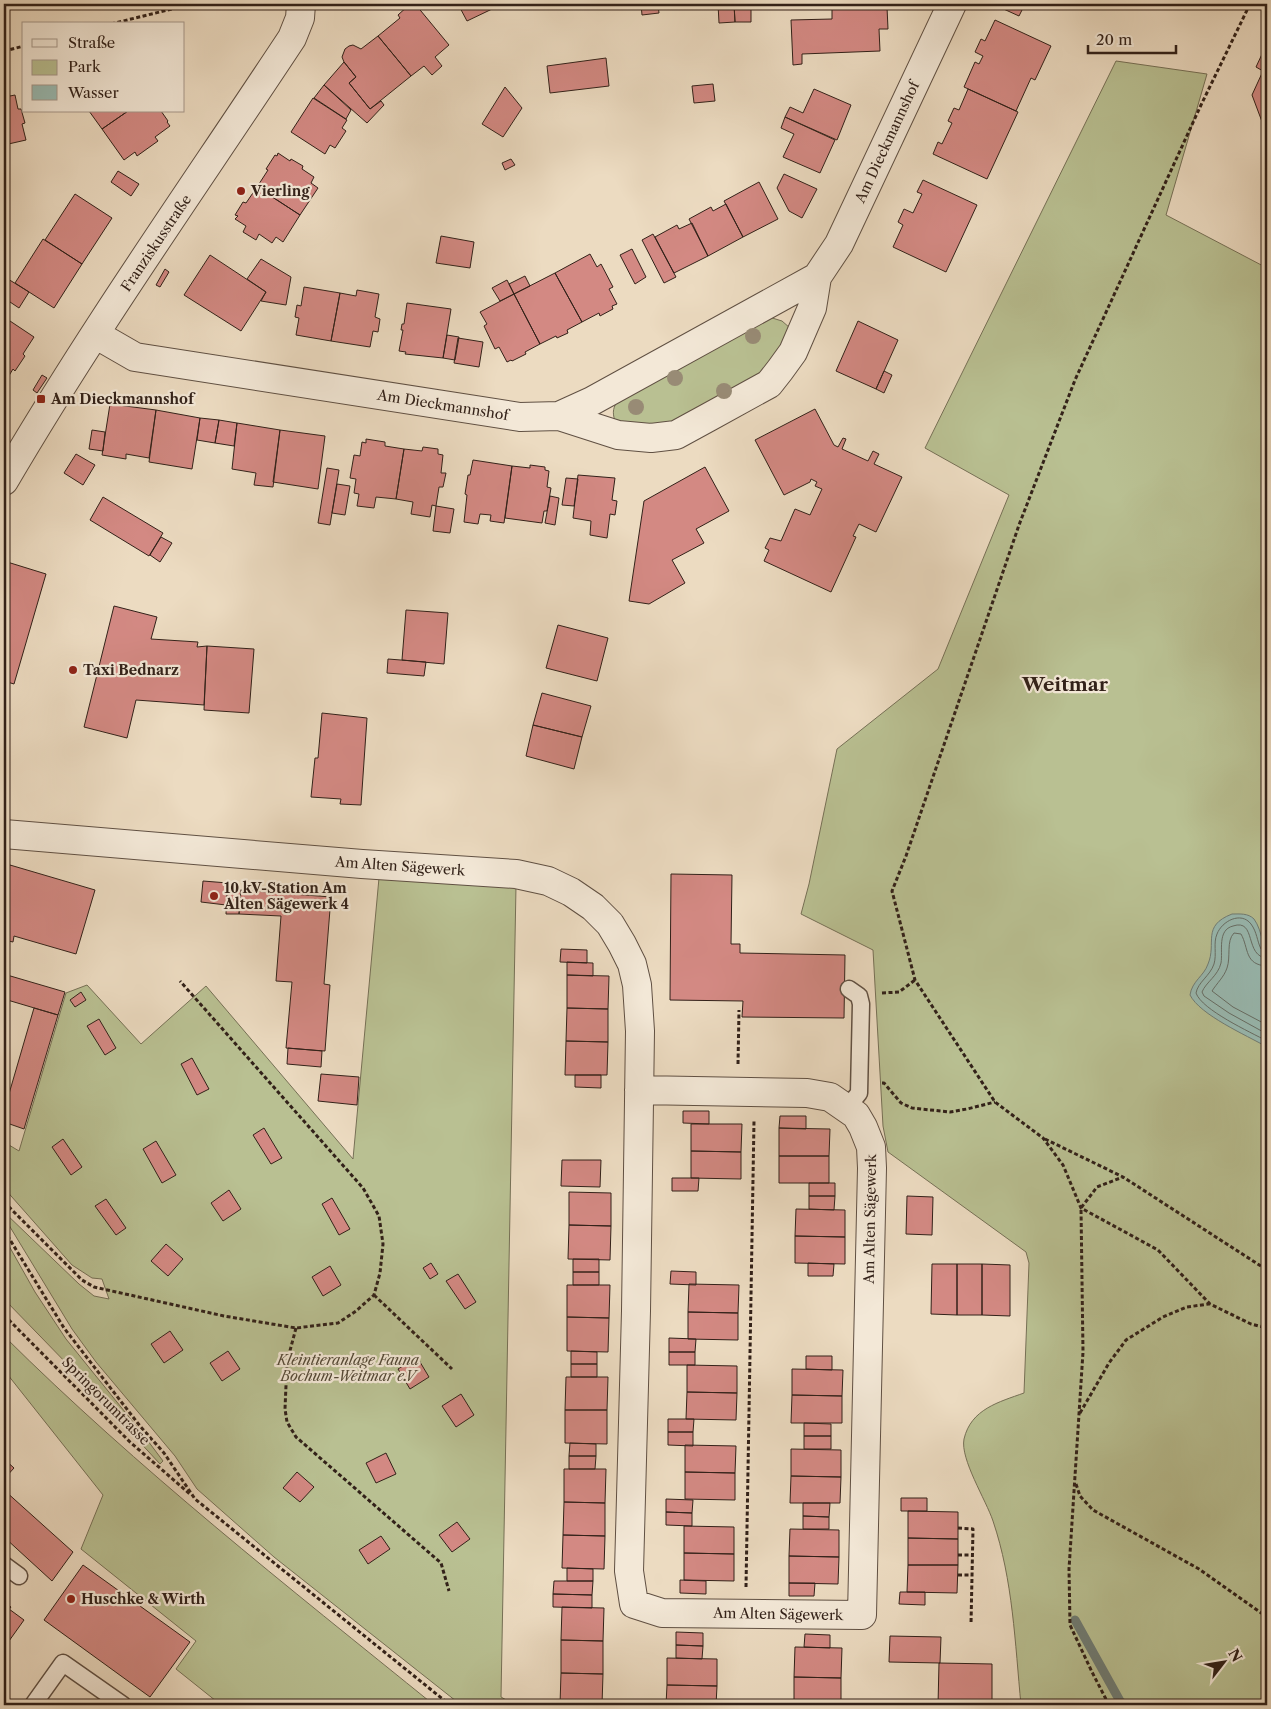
<svg xmlns="http://www.w3.org/2000/svg" width="1271" height="1709" viewBox="0 0 1271 1709" font-family="'Libre Caslon Text',serif">
<rect width="100%" height="100%" fill="#ecdbc1"/>
<filter id="stains"><feTurbulence type="fractalNoise" baseFrequency=".004" numOctaves="4"/><feColorMatrix values="0 0 0 0 .2 0 0 0 0 .09 0 0 0 0 .02 0 0 0 .5 -.17"/></filter>
<radialGradient id="worn" r=".72"><stop offset=".6" stop-color="#630" stop-opacity="0"/><stop offset="1" stop-color="#630" stop-opacity=".3"/></radialGradient>
<path fill="#b9c092" stroke="#767056" d="M1116,61L1207,74L1166,215L1267,268V1705H1021C1015,1643 1013,1580 993,1521C986,1500 960,1459 964,1439C971,1409 999,1402 1024,1393L1029,1263L1026,1252L888,1152L883,1126L873,950L801,914L809,884L837,749L938,669L1009,495L925,448Z
M769,317L782,321L790,328V334L767,371L705,412L657,428L615,421C612,412 613,407 619,399Z
M379,878L516,886L501,1697L515,1705H461L274,1557L197,1489L175,1456L96,1362L72,1329L4,1217V1212L79,1284L94,1296L109,1299L102,1279L92,1278L72,1265L4,1188V1142L19,1151L66,993L87,985L141,1044L206,986L353,1159Z
M4,1237L35,1292L66,1339L142,1433L163,1461L160,1464L73,1370L4,1299Z
M4,1336C138,1469 287,1586 434,1705H221L176,1669L196,1641L81,1549L103,1495L4,1370Z"/>
<path fill="#99bbb3" stroke="#707d75" d="M1232,914C1240,914 1248,913 1254,919C1271,942 1267,1016 1267,1047C1246,1035 1200,1015 1190,995C1192,981 1204,976 1208,964C1217,943 1201,926 1232,914Z"/>
<g fill="none" stroke-linecap="round" stroke-linejoin="round">
<path stroke="#666e66" stroke-width="1" d="M1267,952L1261,949C1257,941 1257,932 1251,924C1241,911 1222,921 1217,934C1213,943 1217,954 1214,964C1210,976 1198,982 1196,993C1202,1010 1250,1032 1267,1041
M1267,958C1244,957 1257,918 1233,926C1217,930 1223,951 1221,963C1218,976 1206,982 1202,992L1204,996L1229,1013L1267,1034
M1267,966C1244,965 1249,948 1241,934L1234,933C1226,941 1231,957 1227,968C1224,977 1217,983 1212,991L1233,1007L1267,1025"/>
<path stroke="#707d75" stroke-width="9" d="M1075,1620L1120,1701L1125,1705"/>
</g>
<path fill="#d38983" stroke="#322119" d="M458,4H487L490,10L467,21Z
M487,4H501L490,10Z
M641,4H658L659,13L642,15Z
M718,4H734L735,22L719,23Z
M734,4H751V22H735Z
M832,4H896V7H887L888,29H879L880,51L802,54V64L793,65L791,20L832,19Z
M998,4H1025L1019,16L997,6Z
M409,5L412,8L416,5L449,45L435,57L442,66L432,75L424,66L411,76L378,36L400,18L398,15Z
M995,20L1051,46L1035,80L1031,78L1016,111L964,87L975,62L979,64L983,56L975,52L981,39L985,41Z
M378,36L411,76L370,109L349,83L356,77L344,62L342,57L345,49L349,46L353,45L361,49Z
M1263,52L1267,54V135L1252,95L1263,71L1256,67Z
M606,58L609,86L550,93L547,66Z
M344,62L356,77L349,83L370,109L381,101L384,105L367,123L324,85Z
M713,84L715,101L694,103L692,86Z
M324,85L351,110L346,119L314,98Z
M505,87L522,108L503,137L482,124Z
M814,89L851,105L837,140L785,117L790,107L803,113Z
M968,89L1018,112L987,179L933,154L938,142L942,144L952,123L948,121L954,108L959,110Z
M9,94L10,96L15,95L18,109H21L25,123L22,124L26,140L4,145V95Z
M313,98L347,120L342,128L346,131L335,148L330,145L325,154L291,132Z
M89,111H128L102,129Z
M128,111H161L168,121L167,122L170,126L155,137L158,141L137,156L135,152L124,160L102,129Z
M785,117L835,140L820,173L783,157L794,134L781,128Z
M278,153L290,161L291,159L303,166L302,169L314,177L311,183L318,188L300,215L257,187L268,170L266,169L275,155L277,156Z
M511,159L515,165L505,170L502,163Z
M118,171L139,184L131,196L111,182Z
M784,174L817,189L802,218L789,211L777,188Z
M923,180L977,205L946,272L893,247L903,225L898,222L904,209L913,213L922,194L917,192Z
M759,182L778,219L743,237L724,201Z
M257,187L300,215L283,242L276,237L272,243L259,234L256,240L243,232L246,226L235,219L238,216L235,215L243,202L246,203Z
M75,194L112,218L82,264L45,240Z
M726,204L743,237L708,256L689,219L711,207L713,211Z
M692,223L708,256L674,273L655,237L677,225L679,229Z
M653,234L676,277L664,283L642,240Z
M441,236L474,242L470,268L436,263Z
M43,239L82,264L54,308L15,283Z
M632,249L646,277L635,284L620,255Z
M590,254L597,267L601,264L613,287L609,289L617,304L612,306L613,309L600,316L599,313L582,322L555,273Z
M210,255L266,292L241,331L184,295Z
M261,259L291,277L286,305L261,301L266,292L247,279Z
M165,269L169,272L160,287L156,285Z
M555,273L582,322L567,330L568,333L557,338L556,336L540,344L514,294Z
M525,276L530,286L514,294L509,284Z
M8,279L29,292L19,308L4,298V285Z
M507,280L514,294L500,301L492,288Z
M304,287L340,293L331,341L296,335L299,318L295,317L297,305L301,306Z
M357,290L379,294L375,317L380,319L378,332L373,331L370,347L331,341L340,293L356,296Z
M514,294L540,344L525,352L526,354L512,361L511,360L507,362L499,347L495,349L484,326L487,324L480,312Z
M407,303L451,309L443,358L405,354L406,352L399,351L403,330H401L402,324H404Z
M4,317L34,337L23,354L25,356L15,371L13,369L4,384Z
M858,321L898,340L876,389L836,371Z
M447,335L459,337L455,360L443,358Z
M458,338L483,342L479,367L454,363Z
M884,371L892,375L884,393L876,389Z
M42,375L47,378L37,393L33,390Z
M110,404L156,410L149,458L126,454V459L102,455Z
M815,409L834,445L838,447L843,438L846,439L842,449L868,461L873,451L879,454L874,464L902,477L876,532L859,524L853,536L856,537L831,592L764,561L769,550L765,548L770,538L781,541L795,509L810,515L822,489L815,486L817,482L811,479L810,482L784,495L755,440Z
M156,410L200,418L192,469L149,462Z
M200,418L219,420L215,443L197,440Z
M219,420L237,423L234,446L215,443Z
M237,423L280,430L273,487L254,485L256,473L232,469Z
M92,430L105,432L103,451L89,449Z
M280,430L325,436L318,489L273,482Z
M366,439L385,442V446L404,449L396,499L376,497L374,508L357,506L359,494L354,493L356,479L350,478L354,455L360,456L362,442L366,443Z
M423,447L438,449V454L443,455L441,473H446L443,487H439L436,506L432,505L430,517L411,514L413,502L396,499L404,449L422,451Z
M76,454L95,465L83,485L64,473Z
M473,460L512,466L504,523L490,521L491,515L480,514L478,524L464,522L467,495L465,494L468,475H470Z
M530,465L545,467V470L549,471L547,487L551,488L547,511H544L542,523L505,518L512,466L530,468Z
M705,467L729,511L696,529L704,543L672,560L685,583L649,604L629,601L644,501Z
M327,468L339,470L330,525L318,523Z
M578,475L615,478L612,500L617,501L615,515L610,514L607,538L590,535L591,521L573,518Z
M566,478L578,479L574,506L562,505Z
M337,484L350,486L345,515L332,513Z
M550,496L559,498L555,525L545,523Z
M103,497L163,533L149,556L90,520Z
M436,506L454,509L450,533L433,531Z
M161,537L172,543L160,562L150,555Z
M4,561L46,574L14,684L4,681Z
M114,606L157,617L151,639L198,642L197,647L207,646L204,705L136,700L127,738L84,727Z
M406,610L448,613L444,664L402,660Z
M558,625L608,638L597,681L546,668Z
M207,646L254,649L249,713L204,710Z
M388,659L426,662L424,676L387,673Z
M542,693L591,706L582,737L533,725Z
M322,713L367,718L361,805L340,804L341,799L311,797L315,758H318Z
M533,725L582,737L574,769L526,756Z
M10,865L95,890L76,954L14,936L13,942L4,940V882Z
M671,874L732,875L731,944H740V953L845,955L844,1018L742,1017L743,1001L670,1000Z
M203,881L228,883L226,905L201,902Z
M227,889L241,890L239,914H226Z
M241,890L331,897L324,984L330,985L325,1051L286,1048L292,982L276,981L281,916L239,914Z
M561,949L587,950V963L560,962Z
M567,962L593,963V976L567,975Z
M7,975L65,992L58,1015L4,999V987Z
M567,975L609,976L608,1009L567,1008Z
M81,992L86,1000L75,1007L70,1000Z
M34,1008L58,1015L24,1129L4,1122V1111Z
M567,1008L608,1009V1042L566,1041Z
M99,1019L116,1048L105,1055L87,1026Z
M566,1041L608,1042L607,1075H565Z
M288,1048L322,1051L321,1067L287,1064Z
M192,1058L209,1089L197,1095L181,1064Z
M321,1074L359,1077L357,1105L318,1101Z
M575,1075H601V1088L575,1087Z
M683,1111H709V1124L683,1123Z
M780,1116H806V1129L779,1128Z
M691,1124H742L741,1152L691,1151Z
M264,1128L282,1158L271,1164L253,1135Z
M779,1128L830,1129L829,1156H779Z
M63,1139L82,1167L71,1175L52,1147Z
M156,1141L176,1175L162,1183L143,1149Z
M691,1151L741,1152V1179L691,1178Z
M779,1156H829V1183H779Z
M562,1160H601L600,1187L561,1186Z
M672,1178H699L698,1191H672Z
M809,1183H835V1196H809Z
M229,1190L241,1209L223,1221L211,1203Z
M569,1192L611,1193V1226L569,1225Z
M809,1196H835L834,1210L809,1209Z
M907,1196L933,1197L932,1235L906,1234Z
M332,1198L350,1229L339,1235L322,1204Z
M106,1199L126,1228L116,1235L95,1206Z
M796,1209L845,1210V1237L795,1236Z
M569,1225L611,1226L610,1260L568,1259Z
M795,1236L845,1237V1264L795,1263Z
M166,1244L183,1259L168,1276L151,1261Z
M573,1259H599V1272H573Z
M431,1263L438,1274L430,1279L423,1268Z
M808,1263L834,1264L833,1276H808Z
M932,1264H957V1315L931,1314Z
M957,1264H982V1315H957Z
M982,1264L1010,1265V1316L982,1315Z
M330,1266L341,1285L323,1296L312,1277Z
M671,1271L696,1272V1285L670,1284Z
M573,1272H599V1285H573Z
M458,1274L476,1302L465,1309L446,1281Z
M689,1284L739,1285L738,1313L688,1312Z
M567,1285H610L609,1318L567,1317Z
M688,1312L738,1313V1340L688,1339Z
M567,1317L609,1318L608,1352L567,1351Z
M170,1331L183,1350L164,1363L151,1344Z
M669,1338L696,1339L695,1352H669Z
M228,1351L240,1369L222,1381L210,1363Z
M571,1351L597,1352V1364H571Z
M669,1352H695V1365H669Z
M806,1356H832V1370L806,1369Z
M417,1357L429,1377L410,1389L398,1369Z
M571,1364H597V1377H571Z
M687,1365L737,1366V1393L687,1392Z
M792,1369L843,1370L842,1396L792,1395Z
M566,1377H608L607,1410H565Z
M687,1392L737,1393L736,1420L686,1419Z
M461,1394L474,1415L456,1427L442,1406Z
M792,1395L842,1396V1423H791Z
M565,1410H607V1444L565,1443Z
M668,1419H694L693,1432H668Z
M804,1423L831,1424V1436H804Z
M668,1432H693V1446L668,1445Z
M804,1436H831V1449H804Z
M570,1443L596,1444V1456H569Z
M685,1445L736,1446L735,1473L685,1472Z
M791,1449L841,1450V1477L791,1476Z
M386,1453L396,1474L376,1483L366,1463Z
M569,1456H596L595,1469H569Z
M4,1459L14,1468L4,1479Z
M564,1469H606L605,1503L564,1502Z
M297,1472L314,1487L300,1502L283,1488Z
M685,1472L735,1473V1500L685,1499Z
M791,1476L841,1477L840,1503H790Z
M4,1490L73,1552L52,1581L4,1537Z
M901,1498H927V1511H901Z
M666,1499L693,1500L692,1513L666,1512Z
M564,1502L605,1503V1536L563,1535Z
M803,1503H830L829,1517L803,1516Z
M908,1511L958,1512V1539L908,1538Z
M666,1512L692,1513V1526L666,1525Z
M803,1516L829,1517V1529H803Z
M457,1522L470,1539L452,1552L439,1535Z
M684,1526L734,1527V1554L684,1553Z
M790,1529L839,1530V1557L789,1556Z
M563,1535L605,1536L604,1569L562,1568Z
M381,1536L390,1549L368,1564L359,1550Z
M908,1538L958,1539V1565H908Z
M684,1553L734,1554V1581L684,1580Z
M789,1556L839,1557L838,1584L789,1583Z
M83,1565L190,1642L150,1697L44,1620Z
M908,1565H958L957,1593L907,1592Z
M567,1568L593,1569V1581H567Z
M680,1580L706,1581V1594L680,1593Z
M554,1581H593L592,1595L553,1594Z
M789,1583H815L814,1596H789Z
M900,1592H925V1605L899,1604Z
M553,1594L592,1595V1608L553,1607Z
M4,1602L11,1607L4,1616Z
M562,1607L604,1608L603,1641L561,1640Z
M9,1609L24,1620L4,1648V1616Z
M676,1632L703,1633V1646L676,1645Z
M805,1634L830,1635V1648L804,1647Z
M890,1636L941,1637L940,1663L889,1662Z
M561,1640L603,1641V1674L561,1673Z
M676,1645L703,1646L702,1659L676,1658Z
M795,1647L842,1648L841,1678L794,1677Z
M667,1658L717,1659V1686L667,1685Z
M939,1663L992,1664V1705H938Z
M561,1673L603,1674L602,1705H560Z
M794,1677L841,1678V1705H794Z
M667,1685L717,1686L716,1705H666Z"/>
<g fill="none" stroke-linecap="round" stroke-linejoin="round">
<g stroke="#605043" stroke-width="19">
<path id="service" d="M847,1108L859,1093L861,1004L859,996L849,989
M4,1565L19,1576
M33,1705L63,1663L123,1705"/>
</g>
<g stroke="#605043" stroke-width="30">
<path id="minor" d="M95,334L135,357L520,417L559,416L592,401L817,277L839,244L952,4
M559,416L618,435L651,438L676,435L709,417L769,384L780,370L793,352L812,308L817,277
M4,481C93,329 195,185 292,38L300,18L301,4
M4,834L362,864L516,874L548,881L571,892L593,907L610,924L622,944L632,964L637,985L640,1031L636,1311L629,1571L634,1604L662,1613L862,1615L872,1168L871,1147L863,1127L856,1115L830,1097L807,1093L639,1090"/>
</g>
<path stroke="#322119" stroke-width="3" stroke-dasharray="4 2.5" stroke-linecap="butt" d="M1250,4L1201,105L1075,380L1019,525L906,856L892,891L915,980L995,1102L1043,1138L1063,1165L1081,1208L1158,1250L1210,1304L1251,1324L1267,1328
M111,24L192,4
M4,51L24,46
M882,993L899,992L915,980
M738,1064L739,1010
M882,1083H884L901,1103L912,1108L950,1112L967,1109L995,1102
M1045,1139L1123,1177L1267,1270
M4,1202L82,1280L94,1287L224,1316L296,1328L338,1323L356,1311L374,1295L380,1273L383,1244L379,1216L363,1188L180,981
M4,1230L64,1328L140,1426L164,1453L195,1499L450,1705
M374,1295L452,1369
M4,1315L130,1442L191,1495
M296,1328L287,1362L285,1409L287,1422L296,1437L441,1563L449,1591
M1080,1413L1109,1363L1126,1340L1163,1317L1187,1307L1209,1304
M1076,1484L1080,1496L1093,1510L1199,1569L1267,1617
M958,1528L973,1529L971,1624
M958,1555H972
M958,1575H972
M746,1587L754,1121
M1109,1705L1092,1672L1070,1625L1069,1569L1083,1352L1081,1208L1097,1187L1123,1177"/>
<use href="#service" stroke="#f3e8d7" stroke-width="16"/>
<use href="#minor" stroke="#f3e8d7" stroke-width="28"/>
</g>
<g fill="#988b75">
<circle cx="753" cy="336" r="8"/>
<circle cx="675" cy="378" r="8"/>
<circle cx="724" cy="391" r="8"/>
<circle cx="636" cy="407" r="8"/>
</g>
<g fill="#8f2418" stroke="#f3e8d7" stroke-width="2">
<circle cx="241" cy="191" r="5"/>
<rect x="36" y="394" width="10" height="10" rx="2.5"/>
<circle cx="73" cy="670" r="5"/>
<circle cx="214" cy="896" r="5"/>
<circle cx="71" cy="1599" r="5"/>
</g>
<g text-anchor="middle" dominant-baseline="central" stroke-width="4.5" stroke-linejoin="round" paint-order="stroke">
<g font-size="14" fill="#322119" stroke="#f3e8d7">
<text transform="translate(887 142) rotate(-65)">Am Dieckmannshof</text>
<text transform="translate(156 243) rotate(-56)">Franziskusstraße</text>
<text transform="translate(443 405) rotate(9)">Am Dieckmannshof</text>
<text transform="translate(400 866) rotate(4)">Am Alten Sägewerk</text>
<text transform="translate(870 1219) rotate(-89)">Am Alten Sägewerk</text>
<text transform="translate(106 1401) rotate(45)">Springorumtrasse</text>
<text transform="translate(778 1614) rotate(1)">Am Alten Sägewerk</text>
</g>
<g font-size="14" font-weight="bold" fill="#322119" stroke="#f3e8d7" text-anchor="start">
<text x="251" y="191">Vierling</text>
<text x="51" y="399">Am Dieckmannshof</text>
<text x="83" y="670">Taxi Bednarz</text>
<text x="224" y="888">10 kV-Station Am<tspan x="224" dy="16">Alten Sägewerk 4</tspan></text>
<text x="81" y="1599">Huschke &amp; Wirth</text>
</g>
<g font-size="14" font-style="italic" fill="#544937" stroke="#f3e8d7">
<text x="348" y="1360">Kleintieranlage Fauna<tspan x="348" dy="16">Bochum-Weitmar e.V</tspan></text>
</g>
<g font-size="19" font-weight="bold" fill="#322119" stroke="#f3e8d7">
<text x="1065" y="684">Weitmar</text>
</g>
</g>
<rect width="1271" height="1709" fill="none" stroke="#ecdbc1" stroke-width="20"/>
<rect x="5" y="5" width="1261" height="1699" fill="none" stroke="#322119" stroke-width="2.5"/>
<rect x="10" y="10" width="1251" height="1689" fill="none" stroke="#322119"/>
<rect x="22" y="22" width="162" height="90" fill="#f3e8d7" stroke="#a6988b"/>
<rect x="32" y="39" width="25" height="8" fill="#f3e8d7" stroke="#a6988b"/>
<text x="68" y="48" font-size="15" fill="#322119">Straße</text>
<rect x="32" y="60" width="25" height="15" fill="#b9c092" stroke="#a6988b"/>
<text x="68" y="72" font-size="15" fill="#322119">Park</text>
<rect x="32" y="85" width="25" height="15" fill="#99bbb3" stroke="#a6988b"/>
<text x="68" y="98" font-size="15" fill="#322119">Wasser</text>
<g transform="translate(1224 1662) rotate(59)" stroke="#f3e8d7" stroke-width="4" paint-order="stroke">
<path d="M0-4L9 19L0 12L-9 19Z" fill="#322119"/>
<text y="-8" font-size="14" font-weight="bold" text-anchor="middle" fill="#322119">N</text>
</g>
<path d="M1088 45v8h88v-8" fill="none" stroke="#322119" stroke-width="2.5"/>
<text x="1096" y="45" font-size="15" fill="#322119" stroke="#f3e8d7" stroke-width="4" paint-order="stroke">20 m</text>
<rect width="100%" height="100%" filter="url(#stains)"/>
<rect width="100%" height="100%" fill="url(#worn)"/>
</svg>
